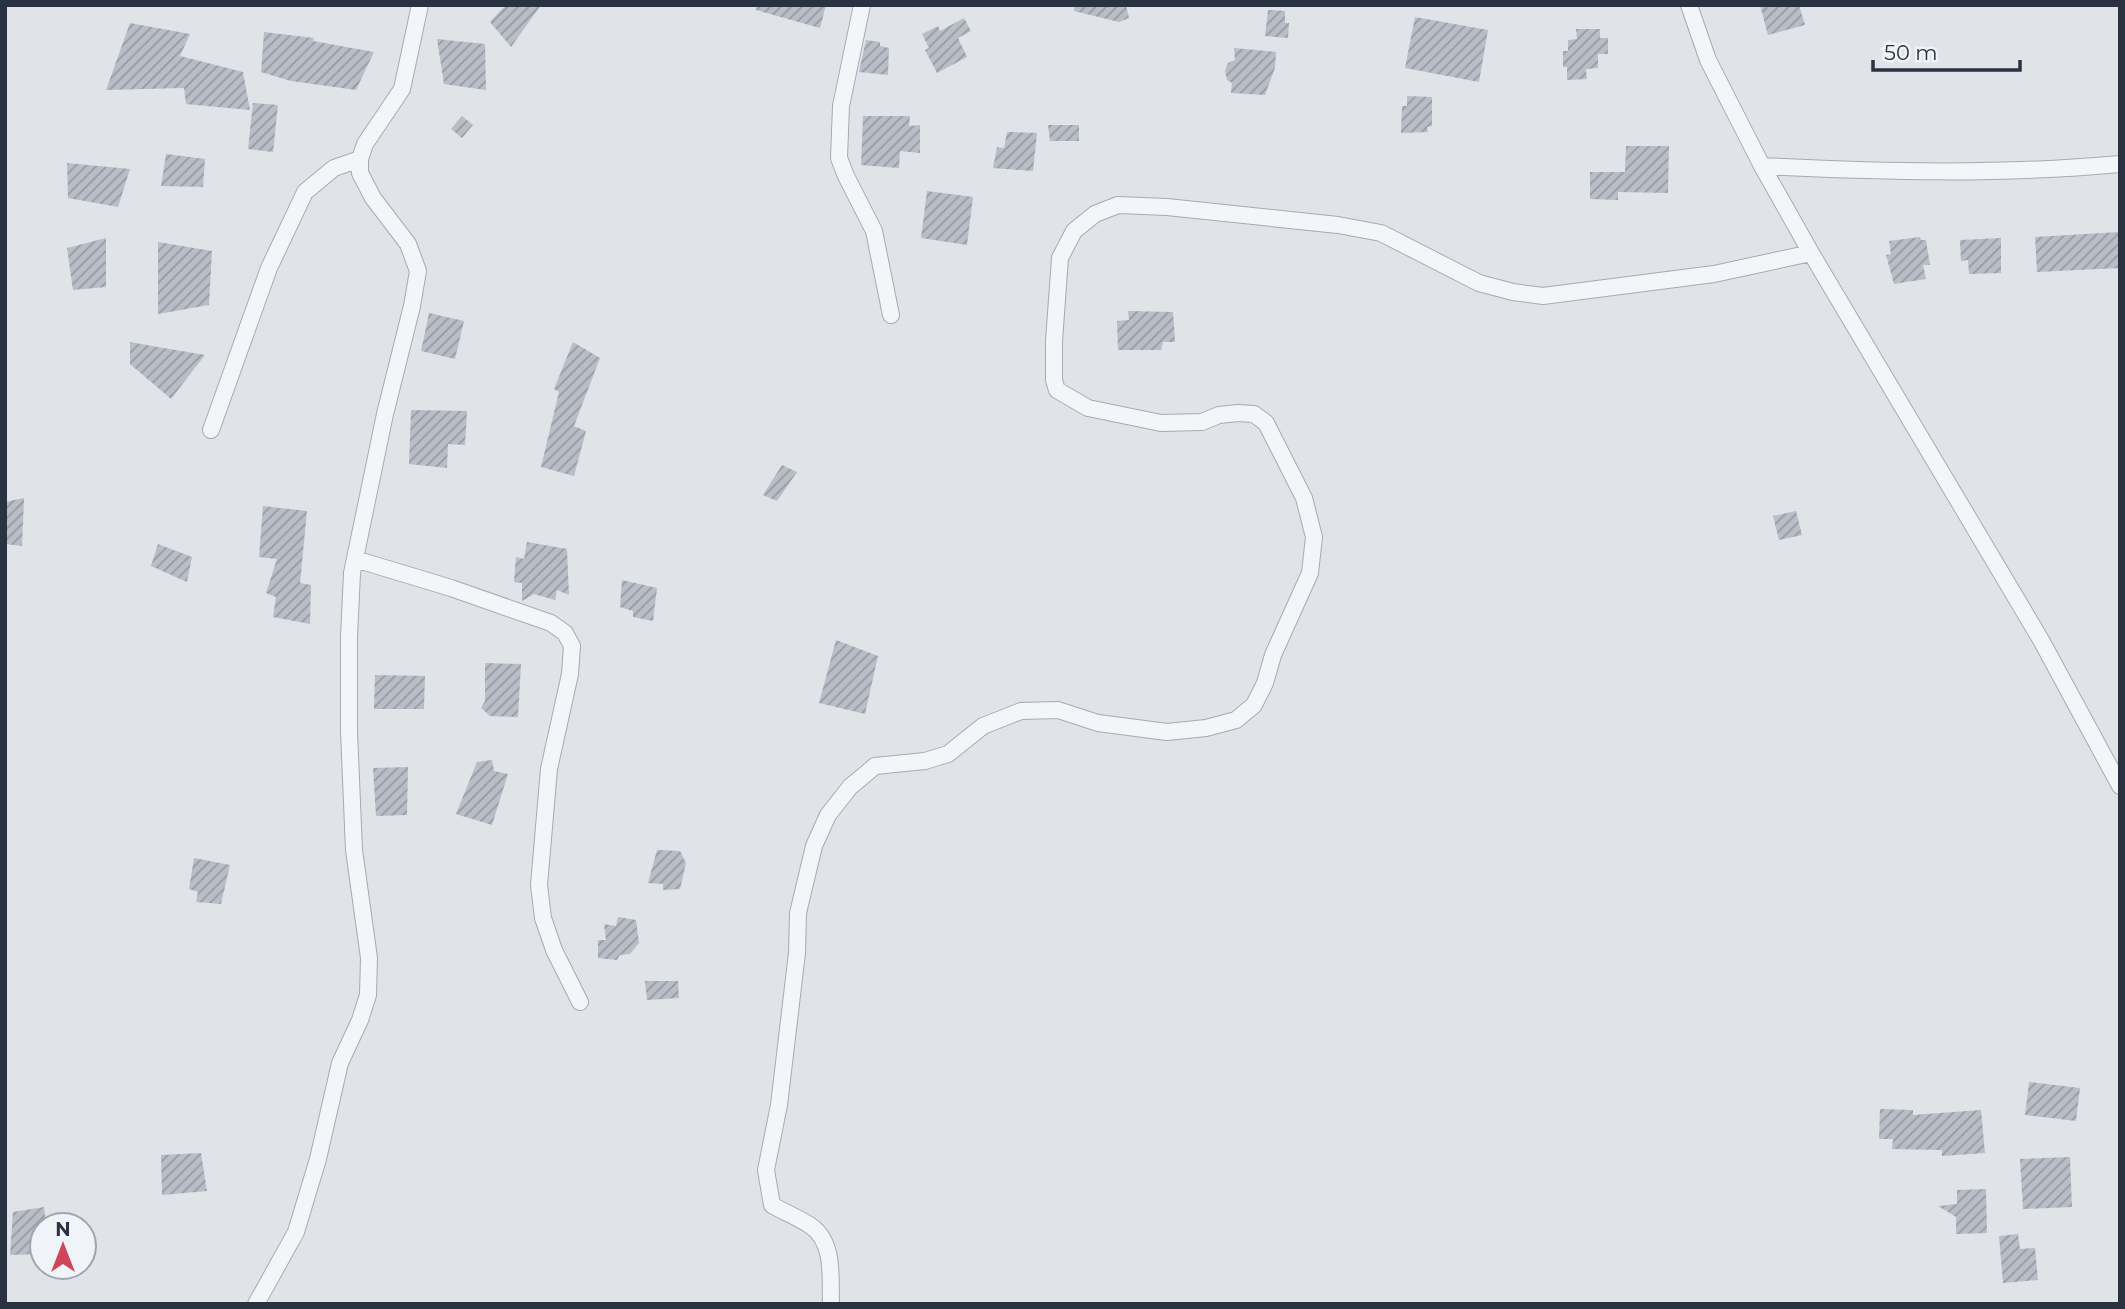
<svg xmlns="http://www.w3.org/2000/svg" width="2125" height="1309" viewBox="0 0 2125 1309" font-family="Montserrat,sans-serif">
<defs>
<pattern id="building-hatch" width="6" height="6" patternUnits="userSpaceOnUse" patternTransform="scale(1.75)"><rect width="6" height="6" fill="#b8bdc6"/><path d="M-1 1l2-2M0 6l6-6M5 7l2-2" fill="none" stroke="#969aa2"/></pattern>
</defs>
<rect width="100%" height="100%" fill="#e0e4e9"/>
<path fill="url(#building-hatch)" d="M506,5H541L511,47L490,22Z
M756,5H826L820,28L756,10Z
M1075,5H1126L1129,18L1119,22L1074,11Z
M1760,5H1799L1805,25L1768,35Z
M1268,10L1285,11V23H1289L1288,38L1265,36Z
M1415,17L1488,30L1479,82L1405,68Z
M964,18L971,31L958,38L967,57L937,73L925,50L929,48L922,34L938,26L940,31Z
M130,23L190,34L180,56L243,72L250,110L186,104L184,88L106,90Z
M1576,29H1600V38H1608V54H1598V68L1586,69L1587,79L1567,80V67H1563V51H1568V40L1577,39Z
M264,32L314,38L313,41L374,52L356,90L291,81L261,72Z
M437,39L485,44L486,90L444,84Z
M866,40L880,42V46L889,48L888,75L859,72Z
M1234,48L1276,52L1275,68L1265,95L1231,93L1232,83L1227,80L1225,71L1228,63L1235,60Z
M1407,96L1432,97V126L1427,127L1428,132L1401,133L1402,106H1407Z
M253,103L278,105L273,152L248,149Z
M462,116L473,125L462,138L451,129Z
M863,116H910L909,126L920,125V153L900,151L899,168L861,165Z
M1048,125H1079V141H1050Z
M1007,132L1037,133L1033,171L993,168L997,147L1004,148Z
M1626,146H1669L1668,193L1618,192V200L1590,199V172H1625Z
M166,154L205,159L203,187L161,186Z
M67,163L130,169L118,207L68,198Z
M927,191L973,197L967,245L921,238Z
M2120,232V268L2037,272L2035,237Z
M1920,237L1921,240H1926L1930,265H1923L1926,279L1894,284L1886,255L1891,254L1889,241Z
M106,238V287L73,290L67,248Z
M2001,238V273L1969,274L1968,260L1961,261L1960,240Z
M158,242L212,251L209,305L158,314Z
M1128,311L1173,312L1175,342H1163L1161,350H1118L1117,321L1129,320Z
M429,313L464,321L455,359L421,351Z
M130,342L158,347L205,355L171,399L130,364Z
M573,342L600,358L574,426L586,431L574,476L541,467L559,392L554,389Z
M411,410L467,411L465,445L448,444L447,468L409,464Z
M782,465L797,472L777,501L763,495Z
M24,498L22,546L5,544V502Z
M263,506L307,511L300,583L311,585L310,624L273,617L276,597L266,593L277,559L259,557Z
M1796,511L1802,535L1779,540L1773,516Z
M527,542L567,549L569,595L557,590L555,600L534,594L522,601V583L514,582L516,557L524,559Z
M158,544L192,557L187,582L151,566Z
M622,580L657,588L653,621L633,617V611L620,607Z
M836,640L878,656L865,714L819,703Z
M485,663L521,664L518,717L490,716L481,708L485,701Z
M375,675L425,676L424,709H374Z
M492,760L494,771L508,774L492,825L456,814L477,762Z
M408,767L407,815L376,816L373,768Z
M657,850L680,851L686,863L680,889L663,890V884L648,883Z
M194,858L230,865L221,904L196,902L198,892L189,889Z
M618,917L636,920L639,943L630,954L620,955L617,960L598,958V940H606L604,924L616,926Z
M645,981H678L679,998L647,1000Z
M2029,1082L2080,1088L2076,1121L2025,1115Z
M1880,1109L1913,1110V1115L1981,1110L1985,1153L1942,1156V1150L1892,1149L1893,1139H1879Z
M201,1153L207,1191L162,1195L161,1155Z
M2070,1157L2072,1207L2023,1209L2020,1159Z
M1986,1189L1987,1233L1956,1234V1217L1938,1206L1957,1204V1190Z
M44,1207L46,1225H42V1240H39V1254L10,1255L13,1212Z
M2018,1234L2020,1249L2035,1248L2038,1280L2003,1283L1999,1236Z"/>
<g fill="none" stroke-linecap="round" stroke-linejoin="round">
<g stroke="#a5abb3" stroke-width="18">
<path id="street" d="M862,5L841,106L839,158L846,176L874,231L891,315
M1689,5L1708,60L1762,166L1811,253L2041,640L2120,786
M1762,166C1882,172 2000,175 2120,164
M211,430L269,268L305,192L334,168L360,159
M355,559L451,588L551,623L565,633L572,646L570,674L549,769L539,885L543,918L554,950L580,1002
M256,1304L296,1232L318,1159L340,1063L360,1020L368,995L369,958L354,850L349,731V637L352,573L385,414L412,306L418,271L408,244L373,198L360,173V159L365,144L402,89L420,5
M831,1304C830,1278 835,1243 811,1226C799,1218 784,1212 772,1205L766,1170L779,1105L797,953L798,913L814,846L828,815L850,787L875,766L925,761L948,754L983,726L1021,711L1058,710L1098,723L1167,732L1206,728L1236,720L1254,705L1265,683L1273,655L1310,573L1314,537L1304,498L1266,423L1254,414L1238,413L1219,415L1202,422L1161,423L1088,408L1057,390L1054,380V341L1060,258L1074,231L1095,214L1118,205L1167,207L1338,225L1381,233L1479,283L1513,292L1543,296L1714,274L1811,253"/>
</g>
<use href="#street" stroke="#f3f5f8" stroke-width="16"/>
</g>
<rect width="2125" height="1309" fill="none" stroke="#293241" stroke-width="14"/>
<g transform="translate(63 1246)"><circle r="33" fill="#f0f3f7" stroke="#a0a6ae" stroke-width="2"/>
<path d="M0-5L12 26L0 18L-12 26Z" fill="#ce465c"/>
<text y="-10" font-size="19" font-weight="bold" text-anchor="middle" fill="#293241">N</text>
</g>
<path d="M1873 60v10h147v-10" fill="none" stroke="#293241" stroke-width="3.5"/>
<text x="1884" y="60" font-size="21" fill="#293241" stroke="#f0f3f7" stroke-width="5" paint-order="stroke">50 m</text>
</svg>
